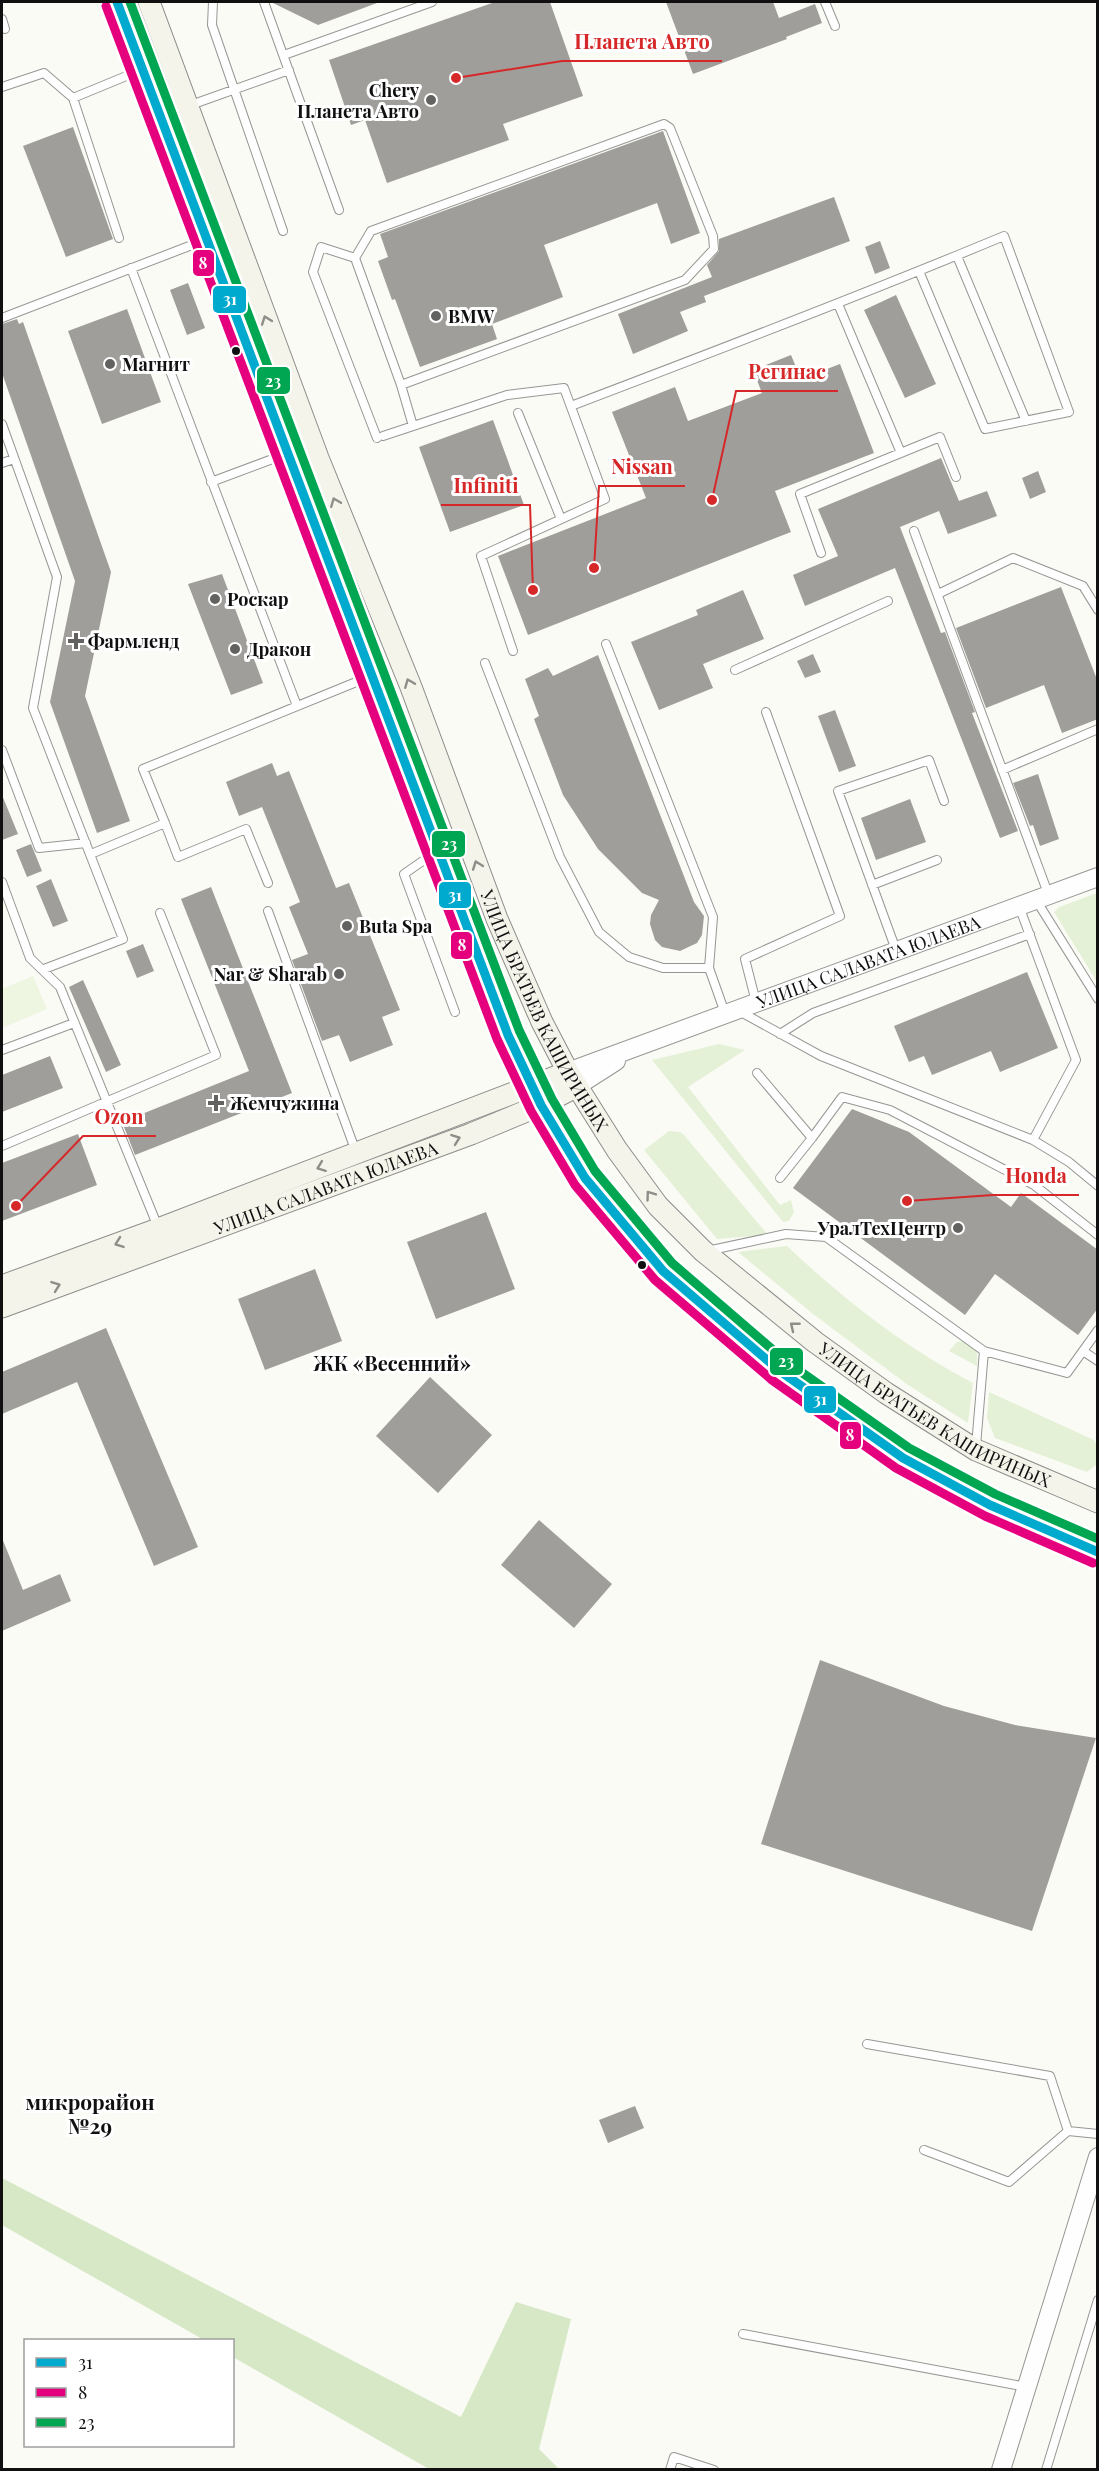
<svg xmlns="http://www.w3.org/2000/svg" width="1099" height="2471" viewBox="0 0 1099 2471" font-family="'Playfair Display',serif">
<rect width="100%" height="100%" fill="#fbfbf6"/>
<path fill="#e5f1d7" d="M1097,893H1098L1097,982L1054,912L1059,907Z
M719,1044L745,1050L688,1087L780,1205L791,1200L794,1212L789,1221L783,1222L652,1060Z
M669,1131L680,1132L684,1135L768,1235L717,1239L644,1150Z
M787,1246C843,1299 904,1347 973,1383L968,1423L908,1385L813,1314L738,1252Z
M964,1341L973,1344L977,1352V1366L949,1351L957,1342Z
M989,1392L1094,1440L1097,1445L1096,1465L1087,1472L995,1438L987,1418Z"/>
<path fill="#d6e8c5" d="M2,2178L461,2417L516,2302L571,2319L539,2449L559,2469H429L233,2357L232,2340H204L2,2225Z"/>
<path fill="#eef5e0" d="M33,976L47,1009L2,1028V989Z"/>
<path fill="#9f9e9b" d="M271,2H377V3L318,25Z
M495,2H550L583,96L503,124L509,140L387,183L365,120L351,125L329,60Z
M666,2H773L779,18L815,4L822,23L786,37L787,39L693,74Z
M73,127L113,239L66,257L23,146Z
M663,131L700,233L671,244L657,203L544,245L563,297L492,324L497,339L420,367L395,299L392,300L378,261L388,257L380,234Z
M834,197L850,241L704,296L706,302L680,312L688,331L633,354L618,314L712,277L707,265L719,251V239Z
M880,241L890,268L875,274L865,247Z
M188,283L205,328L187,335L170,290Z
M896,295L936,384L905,398L864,310Z
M127,309L161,402L102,424L68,331Z
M17,319L19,324L23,322L111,572L85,696L130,821L97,833L50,702L75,581L2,373V324Z
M791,355L801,379L840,364L874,453L775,491L791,532L528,635L498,556L646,498L612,412L675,387L688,421L762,393L753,370Z
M493,420L524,505L450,532L419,447Z
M941,458L959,501L987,491L997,516L948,534L939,511L900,527L941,633L945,632L975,712L972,713L1018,831L1000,838L895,568L805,606L793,575L838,556L818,509Z
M1038,471L1046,492L1030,499L1022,478Z
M222,574L263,683L231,695L188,584Z
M1061,587L1098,682V719L1062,733L1044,685L986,708L956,628Z
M743,590L764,639L703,664L713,688L659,710L631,642L698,615L696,610Z
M813,654L821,672L805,678L797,661Z
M598,655L694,902L704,916L702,935L697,943L680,951L662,947L655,940L650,924L651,915L659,900L642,893L598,849L563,795L534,719L539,716L525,679L548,668L553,676Z
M835,710L856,766L839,772L818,716Z
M272,763L277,776L289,771L336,888L349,883L400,1010L382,1017L393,1045L350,1062L339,1035L322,1041L292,960L308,954L289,907L300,902L262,807L239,816L226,782Z
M1038,774L1059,839L1040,846L1033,825L1030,826L1013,783Z
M2,795L18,834L2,840Z
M910,799L926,842L876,860L861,818Z
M31,844L42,871L27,877L16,850Z
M51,879L68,921L53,927L36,886Z
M211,887L292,1093L135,1155L122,1122L249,1071L181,899Z
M143,944L154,971L137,978L126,951Z
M1027,972L1058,1048L1000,1072L991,1051L932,1075L924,1056L909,1062L894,1026Z
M83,980L121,1065L106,1072L69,987Z
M50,1056L63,1088L2,1112V1075Z
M852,1109L909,1132L1011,1207L1021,1193L1098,1250V1308L1078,1335L995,1274L965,1315L793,1188Z
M78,1134L97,1185L2,1221V1163Z
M486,1212L515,1289L436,1319L407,1242Z
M315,1269L342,1341L265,1370L238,1299Z
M106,1328L198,1547L154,1566L77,1382L2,1414V1372Z
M430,1377L492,1435L438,1493L376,1436Z
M539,1520L612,1584L574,1628L501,1565Z
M2,1538L23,1590L60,1574L71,1601L2,1631Z
M820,1660L944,1706L1015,1725L1096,1738L1032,1931L761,1844Z
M635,2106L644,2128L608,2143L599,2120Z"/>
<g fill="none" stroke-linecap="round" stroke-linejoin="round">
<g stroke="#969694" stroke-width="10">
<path id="service" d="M213,2L212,25L283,231
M264,2L339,210
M825,2L835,26
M2,19L5,29
M284,55L432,2
M2,87L44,73L73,98L141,70
M73,98L119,238
M188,106L289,70
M957,256L1026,421
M355,258L371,231L664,124L670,128L713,236L714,249L685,280L401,385
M131,268L297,706
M838,304L901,453
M2,318L205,240
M571,406C716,351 860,296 1004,236L1069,412L985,429L919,271
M518,413L561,519
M2,424L57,577L33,708L123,939L44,969
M383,436L507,395L564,388L605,499L481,556L513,651
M377,438L313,272L321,247L355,258L401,385L413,426
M2,463L14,459
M211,482L286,454
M914,531L1049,896
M821,553L800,494L940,437L956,477
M938,594L1013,558L1083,586L1098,610
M606,644L713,917L709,968
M485,663L560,857L599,932L629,957L663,968H709L725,1013
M735,670L888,601
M2,750L39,848L86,843
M1002,770L1098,729
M165,823L178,857L246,829L268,883
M437,851L404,874L455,1012
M91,854L165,823L143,769L371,676
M2,882L30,958L60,987L158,1227
M872,885L937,860
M1036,900L1098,999
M1019,906L1076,1060L1033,1140
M268,911L356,1152
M896,950L838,791L929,760L944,801
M756,1002L745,959L840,916L766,712
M739,1011L821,1056L1033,1140L1069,1162L1098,1186
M780,1034L813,1013L1030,934
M2,1050L74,1023
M757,1073L812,1138L780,1178
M812,1138L842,1097L890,1110L1034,1185L1098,1235
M2,1146L216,1055L160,913
M707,1251L786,1234L826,1237L984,1351L976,1446
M984,1351L1067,1373L1098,1330
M1083,1351L1098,1361
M867,2044L1050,2076L1068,2131
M924,2150L1009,2182L1068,2131L1098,2134
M743,2334L1027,2387
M670,2470L674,2457L714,2470
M1046,2470L1098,2300"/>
</g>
<g stroke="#969694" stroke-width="20">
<g id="tertiary">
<path id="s1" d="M568,1072L1098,877"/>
<path d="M577,1086L616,1061"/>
<path d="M1001,2470L1098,2157"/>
</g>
</g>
<g stroke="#8c8c8a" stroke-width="23">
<g id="secondary">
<path d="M117,2L508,1035L541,1105L585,1178L663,1271L780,1371L903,1458L990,1505L1098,1552"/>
<path id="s2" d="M149,2L318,458L411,687L497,919L542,1022L568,1072L617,1150L658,1206L703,1251L815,1342L886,1393L976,1450L1098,1502"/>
<path d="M2,1286L158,1229L568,1072"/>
<path id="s3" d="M2,1307L471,1134L541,1105L577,1086"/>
</g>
</g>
<use href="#service" stroke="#fefefe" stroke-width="8"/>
<use href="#tertiary" stroke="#fefefe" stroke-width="18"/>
<use href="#secondary" stroke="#f5f4eb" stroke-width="21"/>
<g stroke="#fff" stroke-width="14">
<path id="bus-1" d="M117,2L508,1035L541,1105L585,1178L663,1271L780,1371L903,1458L990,1505L1098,1552"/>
</g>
<g stroke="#fff" stroke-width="14">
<path id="bus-2" d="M106,6L497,1039L531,1111L575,1185L655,1280L772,1380L896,1468L985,1516L1093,1563"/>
</g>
<g stroke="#fff" stroke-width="14">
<path id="bus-3" d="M130,2L519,1030L552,1099L595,1171L672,1263L787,1362L909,1448L995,1494L1098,1539"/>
</g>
<use href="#bus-1" stroke="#00a9ce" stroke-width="9"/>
<use href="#bus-2" stroke="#e5007d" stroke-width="9"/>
<use href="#bus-3" stroke="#00a651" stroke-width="9"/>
</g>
<defs><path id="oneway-chevron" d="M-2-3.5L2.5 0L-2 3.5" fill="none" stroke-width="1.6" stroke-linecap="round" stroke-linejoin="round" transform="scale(1.5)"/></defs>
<g stroke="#8e8d88">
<use href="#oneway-chevron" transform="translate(266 320) rotate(-110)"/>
<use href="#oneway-chevron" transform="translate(335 502) rotate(-112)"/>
<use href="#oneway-chevron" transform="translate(409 683) rotate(-112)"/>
<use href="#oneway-chevron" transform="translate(477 865) rotate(-110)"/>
<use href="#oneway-chevron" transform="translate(456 1139) rotate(-20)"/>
<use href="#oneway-chevron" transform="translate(321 1167) rotate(159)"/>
<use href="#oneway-chevron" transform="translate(650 1195) rotate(-126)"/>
<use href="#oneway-chevron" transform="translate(119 1243) rotate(160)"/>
<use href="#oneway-chevron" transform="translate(56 1286) rotate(-20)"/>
<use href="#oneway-chevron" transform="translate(794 1326) rotate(-141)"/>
</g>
<g fill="#626260" stroke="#fff" stroke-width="2">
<circle cx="431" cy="100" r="6"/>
<circle cx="436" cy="316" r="6"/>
<circle cx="110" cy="364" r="6"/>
<circle cx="215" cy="599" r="6"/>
<path d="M73 632h6v6h6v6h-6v6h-6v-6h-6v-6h6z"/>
<circle cx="235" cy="649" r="6"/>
<circle cx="347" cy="926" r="6"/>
<circle cx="339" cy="974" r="6"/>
<path d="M213 1094h6v6h6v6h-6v6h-6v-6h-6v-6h6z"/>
<circle cx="958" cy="1228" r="6"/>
</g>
<g fill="#101010" stroke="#fff" stroke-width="2">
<circle cx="236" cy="351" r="5"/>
<circle cx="642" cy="1265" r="5"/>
</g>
<g text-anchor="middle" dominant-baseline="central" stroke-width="6" stroke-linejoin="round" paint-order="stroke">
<g font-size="18" font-weight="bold" fill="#101010" stroke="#fff" text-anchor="start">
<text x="419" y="90" text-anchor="end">Chery<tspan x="419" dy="21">Планета Авто</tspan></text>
<text x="448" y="316">BMW</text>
<text x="122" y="364">Магнит</text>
<text x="227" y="599">Роскар</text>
<text x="88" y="641">Фармленд</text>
<text x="247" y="649">Дракон</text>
<text x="359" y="926">Buta Spa</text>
<text x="327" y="974" text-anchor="end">Nar &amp; Sharab</text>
<text x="230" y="1103">Жемчужина</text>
<text x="946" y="1228" text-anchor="end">УралТехЦентр</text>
</g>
<g font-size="18" fill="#101010" stroke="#fff">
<text stroke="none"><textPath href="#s1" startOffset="320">УЛИЦА САЛАВАТА ЮЛАЕВА</textPath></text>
<text stroke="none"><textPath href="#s2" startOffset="1084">УЛИЦА БРАТЬЕВ КАШИРИНЫХ</textPath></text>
<text stroke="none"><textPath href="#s3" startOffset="345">УЛИЦА САЛАВАТА ЮЛАЕВА</textPath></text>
<text stroke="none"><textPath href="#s2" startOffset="1660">УЛИЦА БРАТЬЕВ КАШИРИНЫХ</textPath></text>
</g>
<g font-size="20" font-weight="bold" fill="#101010" stroke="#fff">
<text x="392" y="1362">ЖК «Весенний»</text>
</g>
<g font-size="21" font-weight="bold" fill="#101010" stroke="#fff">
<text x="90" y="2101">микрорайон<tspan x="90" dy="24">№29</tspan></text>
</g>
</g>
<path fill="none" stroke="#d62828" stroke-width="2" d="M456 78L562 61H722M712 500L736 391H838M594 568L599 486H685M533 590L530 505H441M16 1206L83 1136H156M907 1201L993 1195H1079"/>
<g fill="#d62828" stroke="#fff" stroke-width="2">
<circle cx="456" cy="78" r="6"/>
<circle cx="712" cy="500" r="6"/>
<circle cx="594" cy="568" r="6"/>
<circle cx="533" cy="590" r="6"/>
<circle cx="16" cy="1206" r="6"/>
<circle cx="907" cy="1201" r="6"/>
</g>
<g font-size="20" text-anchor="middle" font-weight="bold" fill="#d62828" stroke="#fff" stroke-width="6" stroke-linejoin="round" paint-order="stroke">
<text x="642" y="49">Планета Авто</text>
<text x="787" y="379">Регинас</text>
<text x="642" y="474">Nissan</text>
<text x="486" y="493">Infiniti</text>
<text x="119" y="1124">Ozon</text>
<text x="1036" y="1183">Honda</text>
</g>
<g stroke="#fff" stroke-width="2">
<rect x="192" y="249" width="23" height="28" rx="6" fill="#e5007d"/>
<rect x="212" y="285" width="35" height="29" rx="6" fill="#00a9ce"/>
<rect x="256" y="366" width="35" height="29" rx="6" fill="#00a651"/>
<rect x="431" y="830" width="35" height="28" rx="6" fill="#00a651"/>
<rect x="438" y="881" width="34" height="28" rx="6" fill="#00a9ce"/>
<rect x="450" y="931" width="23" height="29" rx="6" fill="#e5007d"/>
<rect x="769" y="1347" width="35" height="29" rx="6" fill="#00a651"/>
<rect x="803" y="1385" width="34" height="29" rx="6" fill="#00a9ce"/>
<rect x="839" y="1421" width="23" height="29" rx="6" fill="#e5007d"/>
</g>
<g font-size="16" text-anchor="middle" font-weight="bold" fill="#fff">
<text x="203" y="269">8</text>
<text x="230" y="305">31</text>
<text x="273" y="387">23</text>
<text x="449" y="850">23</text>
<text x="455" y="901">31</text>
<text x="462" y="951">8</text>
<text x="786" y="1367">23</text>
<text x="820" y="1405">31</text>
<text x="850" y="1441">8</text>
</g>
<rect width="1099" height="2471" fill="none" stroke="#101010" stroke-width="6"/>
<rect x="24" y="2339" width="210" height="108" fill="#ffffff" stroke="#9f9f9f" stroke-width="1.5"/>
<rect x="36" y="2358" width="30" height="9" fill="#00a9ce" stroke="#9f9f9f" stroke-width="1.5"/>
<text x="78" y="2369" font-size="18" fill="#101010">31</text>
<rect x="36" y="2388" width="30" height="9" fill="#e5007d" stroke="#9f9f9f" stroke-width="1.5"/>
<text x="78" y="2399" font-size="18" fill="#101010">8</text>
<rect x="36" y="2418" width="30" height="9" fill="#00a651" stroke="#9f9f9f" stroke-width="1.5"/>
<text x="78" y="2429" font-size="18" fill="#101010">23</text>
</svg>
